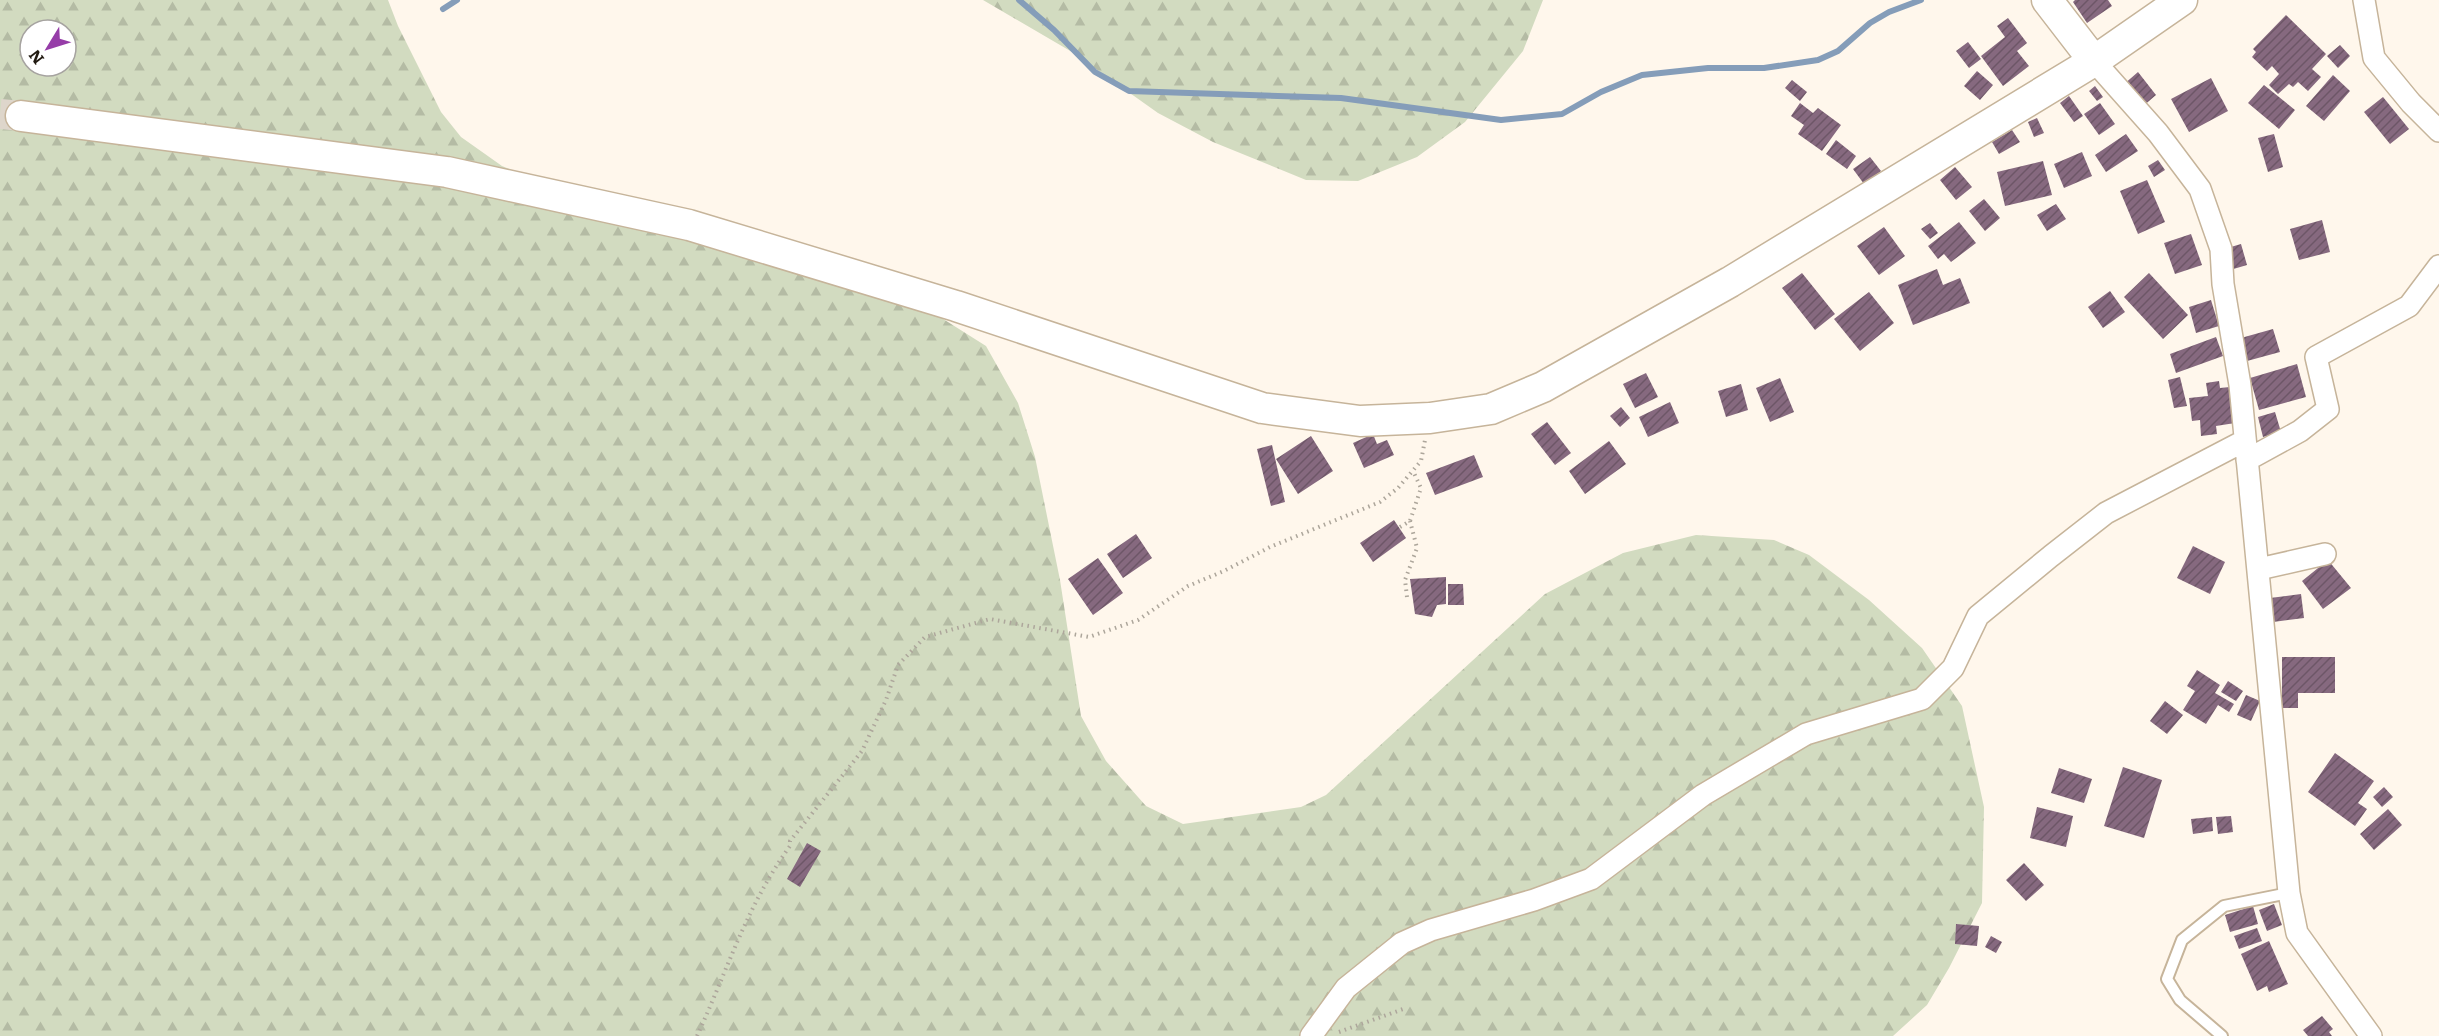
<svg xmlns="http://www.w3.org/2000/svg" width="2439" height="1036" viewBox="0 0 2439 1036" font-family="Literata,serif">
<defs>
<pattern id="forest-firs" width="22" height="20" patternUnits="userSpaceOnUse" patternTransform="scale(1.5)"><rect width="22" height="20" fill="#d2dbc0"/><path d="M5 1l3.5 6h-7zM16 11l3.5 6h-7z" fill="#b4bba4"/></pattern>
<pattern id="building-hatch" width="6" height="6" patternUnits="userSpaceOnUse" patternTransform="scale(1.5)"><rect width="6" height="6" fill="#86697f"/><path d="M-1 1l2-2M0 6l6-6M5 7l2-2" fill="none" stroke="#6d5667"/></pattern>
</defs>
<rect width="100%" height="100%" fill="#fff7ec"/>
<path fill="url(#forest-firs)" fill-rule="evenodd" d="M0,0H388L398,26L441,112L461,137L502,166L670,233L940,317L986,346L1018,403L1035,457L1060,580L1081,716L1106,761L1146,806L1183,824L1301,807L1326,795L1545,594L1623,553L1696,535L1774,540L1809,555L1869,600L1922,648L1962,706L1984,807L1982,903L1949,968L1927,1005L1893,1036H0ZM30,30H66V66H30Z
M983,0H1543L1523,51L1465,122L1417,157L1358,181L1306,180L1213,142L1158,113L1072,52Z"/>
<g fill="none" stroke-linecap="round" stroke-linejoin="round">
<path stroke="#859db9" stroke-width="6" d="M1019,0L1054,30L1095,72L1129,91L1341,98L1501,120L1562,114L1601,92L1642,75L1708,68H1764L1818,60L1838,51L1870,23L1889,12L1921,0
M443,9L457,0"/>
</g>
<path fill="url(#building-hatch)" d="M2075,0H2108L2112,6L2087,23L2073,2Z
M2286,15L2326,54L2312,69L2321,77L2308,91L2298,82L2293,87L2289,84L2278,94L2269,85L2279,74L2272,66L2267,71L2252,57L2256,52L2253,49Z
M2008,18L2027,43L2017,51L2029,66L2003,86L1981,56L2005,37L1997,26Z
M1968,42L1981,59L1969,68L1956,51Z
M2340,45L2350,56L2338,68L2327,56Z
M1977,71L1993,85L1980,100L1964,86Z
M2138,72L2156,95L2142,107L2123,85Z
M2333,75L2350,91L2324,121L2306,106Z
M2211,78L2228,111L2189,132L2171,99Z
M1792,80L1807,92L1800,101L1785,88Z
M2264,85L2295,110L2279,129L2248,103Z
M2095,86L2103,97L2097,101L2089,91Z
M2069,96L2083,116L2074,122L2060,103Z
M2383,97L2409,129L2390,144L2364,112Z
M1800,103L1813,113L1818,108L1841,125L1822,151L1798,134L1804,125L1791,116Z
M2100,103L2115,124L2099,135L2084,114Z
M2037,118L2044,133L2034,137L2028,122Z
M2012,130L2020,142L1999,154L1992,142Z
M2126,134L2138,151L2106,172L2095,155Z
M2274,134L2283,167L2268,172L2258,138Z
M1836,140L1856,156L1847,169L1826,154Z
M2082,152L2092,176L2064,188L2054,164Z
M1870,157L1881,171L1864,184L1853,169Z
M2158,160L2165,170L2154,177L2148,166Z
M2043,161L2052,195L2005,206L1997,172Z
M1955,167L1972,187L1956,200L1940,180Z
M2147,180L2165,222L2138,234L2120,191Z
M1984,199L2000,218L1985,231L1969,211Z
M2056,204L2066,219L2047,231L2037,215Z
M2322,220L2330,252L2299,260L2290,229Z
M1959,222L1976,243L1951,262L1944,254L1938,259L1928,246Z
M1930,223L1938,233L1930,239L1921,229Z
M1884,227L1905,256L1879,275L1857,246Z
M2191,234L2202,265L2175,274L2164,243Z
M2241,244L2247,265L2230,270L2224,249Z
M1937,269L1943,285L1960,278L1970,303L1913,325L1898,285Z
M1802,273L1835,314L1815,330L1782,288Z
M2149,273L2188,315L2163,339L2124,297Z
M2110,291L2125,312L2103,328L2088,307Z
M1869,292L1894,323L1860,351L1834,319Z
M2211,300L2219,326L2196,333L2189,307Z
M2273,329L2280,352L2247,361L2241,338Z
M2216,337L2223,356L2176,373L2170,354Z
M2297,364L2306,397L2259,410L2250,378Z
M1646,373L1658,397L1635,408L1623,384Z
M2180,377L2187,406L2174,408L2168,380Z
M1780,378L1794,412L1770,422L1756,388Z
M2219,381L2220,388L2230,387L2235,423L2216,426L2217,434L2201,436L2200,420L2192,421L2189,398L2208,396L2206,383Z
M1741,384L1748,410L1726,417L1718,391Z
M1670,402L1679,423L1648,437L1639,417Z
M1621,407L1630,418L1620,427L1610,416Z
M2275,412L2281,432L2263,437L2258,417Z
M1547,422L1571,453L1555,465L1531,434Z
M1373,434L1377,444L1387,440L1394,455L1364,468L1353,443Z
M1311,436L1333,471L1298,494L1276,459Z
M1609,441L1626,464L1585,494L1569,471Z
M1272,445L1285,502L1271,506L1257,449Z
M1474,455L1483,477L1435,495L1426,473Z
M1394,520L1406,538L1373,562L1360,543Z
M1136,534L1152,558L1123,578L1107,554Z
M2193,546L2225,562L2210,594L2177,578Z
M1098,558L1123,593L1093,615L1068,579Z
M2328,560L2351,588L2323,609L2302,581Z
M1446,577V604L1437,605L1432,617L1415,614L1410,579Z
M1448,584H1463L1464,605H1448Z
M2301,594L2304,618L2273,622L2270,598Z
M2282,657H2335V693H2298V708H2282Z
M2197,670L2220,685L2215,693L2234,704L2229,712L2218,705L2206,724L2183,710L2195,691L2187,686Z
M2228,681L2243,691L2236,701L2221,692Z
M2246,695L2260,701L2251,721L2237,715Z
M2165,701L2183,715L2167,734L2150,721Z
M2335,753L2374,781L2358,803L2367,809L2355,826L2308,792Z
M2123,767L2162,780L2144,838L2104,826Z
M2059,768L2092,779L2084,803L2051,793Z
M2384,787L2393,797L2382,807L2373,797Z
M2037,807L2073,816L2066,847L2030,838Z
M2388,809L2402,825L2374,850L2360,834Z
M2231,816L2233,832L2218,834L2216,817Z
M2212,817L2213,831L2193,834L2191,819Z
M807,843L821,851L800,887L787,879Z
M2024,863L2044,885L2026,901L2006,880Z
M2274,904L2282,925L2267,931L2259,910Z
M2253,906L2258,924L2230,932L2225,915Z
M1956,924L1979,926L1977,946L1955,944Z
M2257,928L2262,941L2239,949L2234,936Z
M1991,936L2002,942L1996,953L1985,947Z
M2269,941L2288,984L2269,992L2267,986L2257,991L2241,954Z
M2322,1016L2333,1029L2329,1032L2332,1036H2308L2303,1030Z"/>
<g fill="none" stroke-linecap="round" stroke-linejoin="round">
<path stroke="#ded6cb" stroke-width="30" stroke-dasharray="30 15" stroke-linecap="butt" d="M0,114L21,116"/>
<g stroke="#c6b49a" stroke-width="14">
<path id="lane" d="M2222,1036L2180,1000L2167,979L2182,940L2224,906L2289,893"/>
</g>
<g stroke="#c6b49a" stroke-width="24">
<path id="street" d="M2364,0L2374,58L2411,103L2439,131
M2094,61L2158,133L2200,189L2221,249L2223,284L2240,385L2289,893L2297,933L2371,1036
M2247,460L2300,431L2328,409L2316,357L2409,306L2439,266
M2259,569L2325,554
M1311,1036L1346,988L1402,943L1431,930L1534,900L1591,879L1703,795L1806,734L1922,699L1953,668L1978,616L2051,556L2106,513L2244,441"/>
</g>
<g stroke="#c6b49a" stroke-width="33">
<path id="secondary" d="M2047,0L2094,61
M21,116L447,172L689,225L956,306L1262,408L1360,421L1430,418L1491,409L1543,387L1730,282L2094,61L2182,0"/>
</g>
<path stroke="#ada69b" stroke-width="4" stroke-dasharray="1.5 4.5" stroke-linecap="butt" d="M1400,527L1410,521L1421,488L1413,471
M1407,597L1405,580L1417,548L1410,521
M1339,1032L1406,1008
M697,1036C728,969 746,907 790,846V841L862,751L886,700L898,665L925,637L990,619L1089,637L1138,620L1188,586L1224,571L1270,547L1380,502L1398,488L1421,461L1425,440"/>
<use href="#lane" stroke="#fff" stroke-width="10"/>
<use href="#street" stroke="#fff" stroke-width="21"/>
<use href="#secondary" stroke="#fff" stroke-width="30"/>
</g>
<g transform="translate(48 48) rotate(232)"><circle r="28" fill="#ffffff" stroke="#a6a3a0" stroke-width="1.5"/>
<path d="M0-4.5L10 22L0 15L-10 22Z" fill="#963da8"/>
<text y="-9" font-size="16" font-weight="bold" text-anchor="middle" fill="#211a11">N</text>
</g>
</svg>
